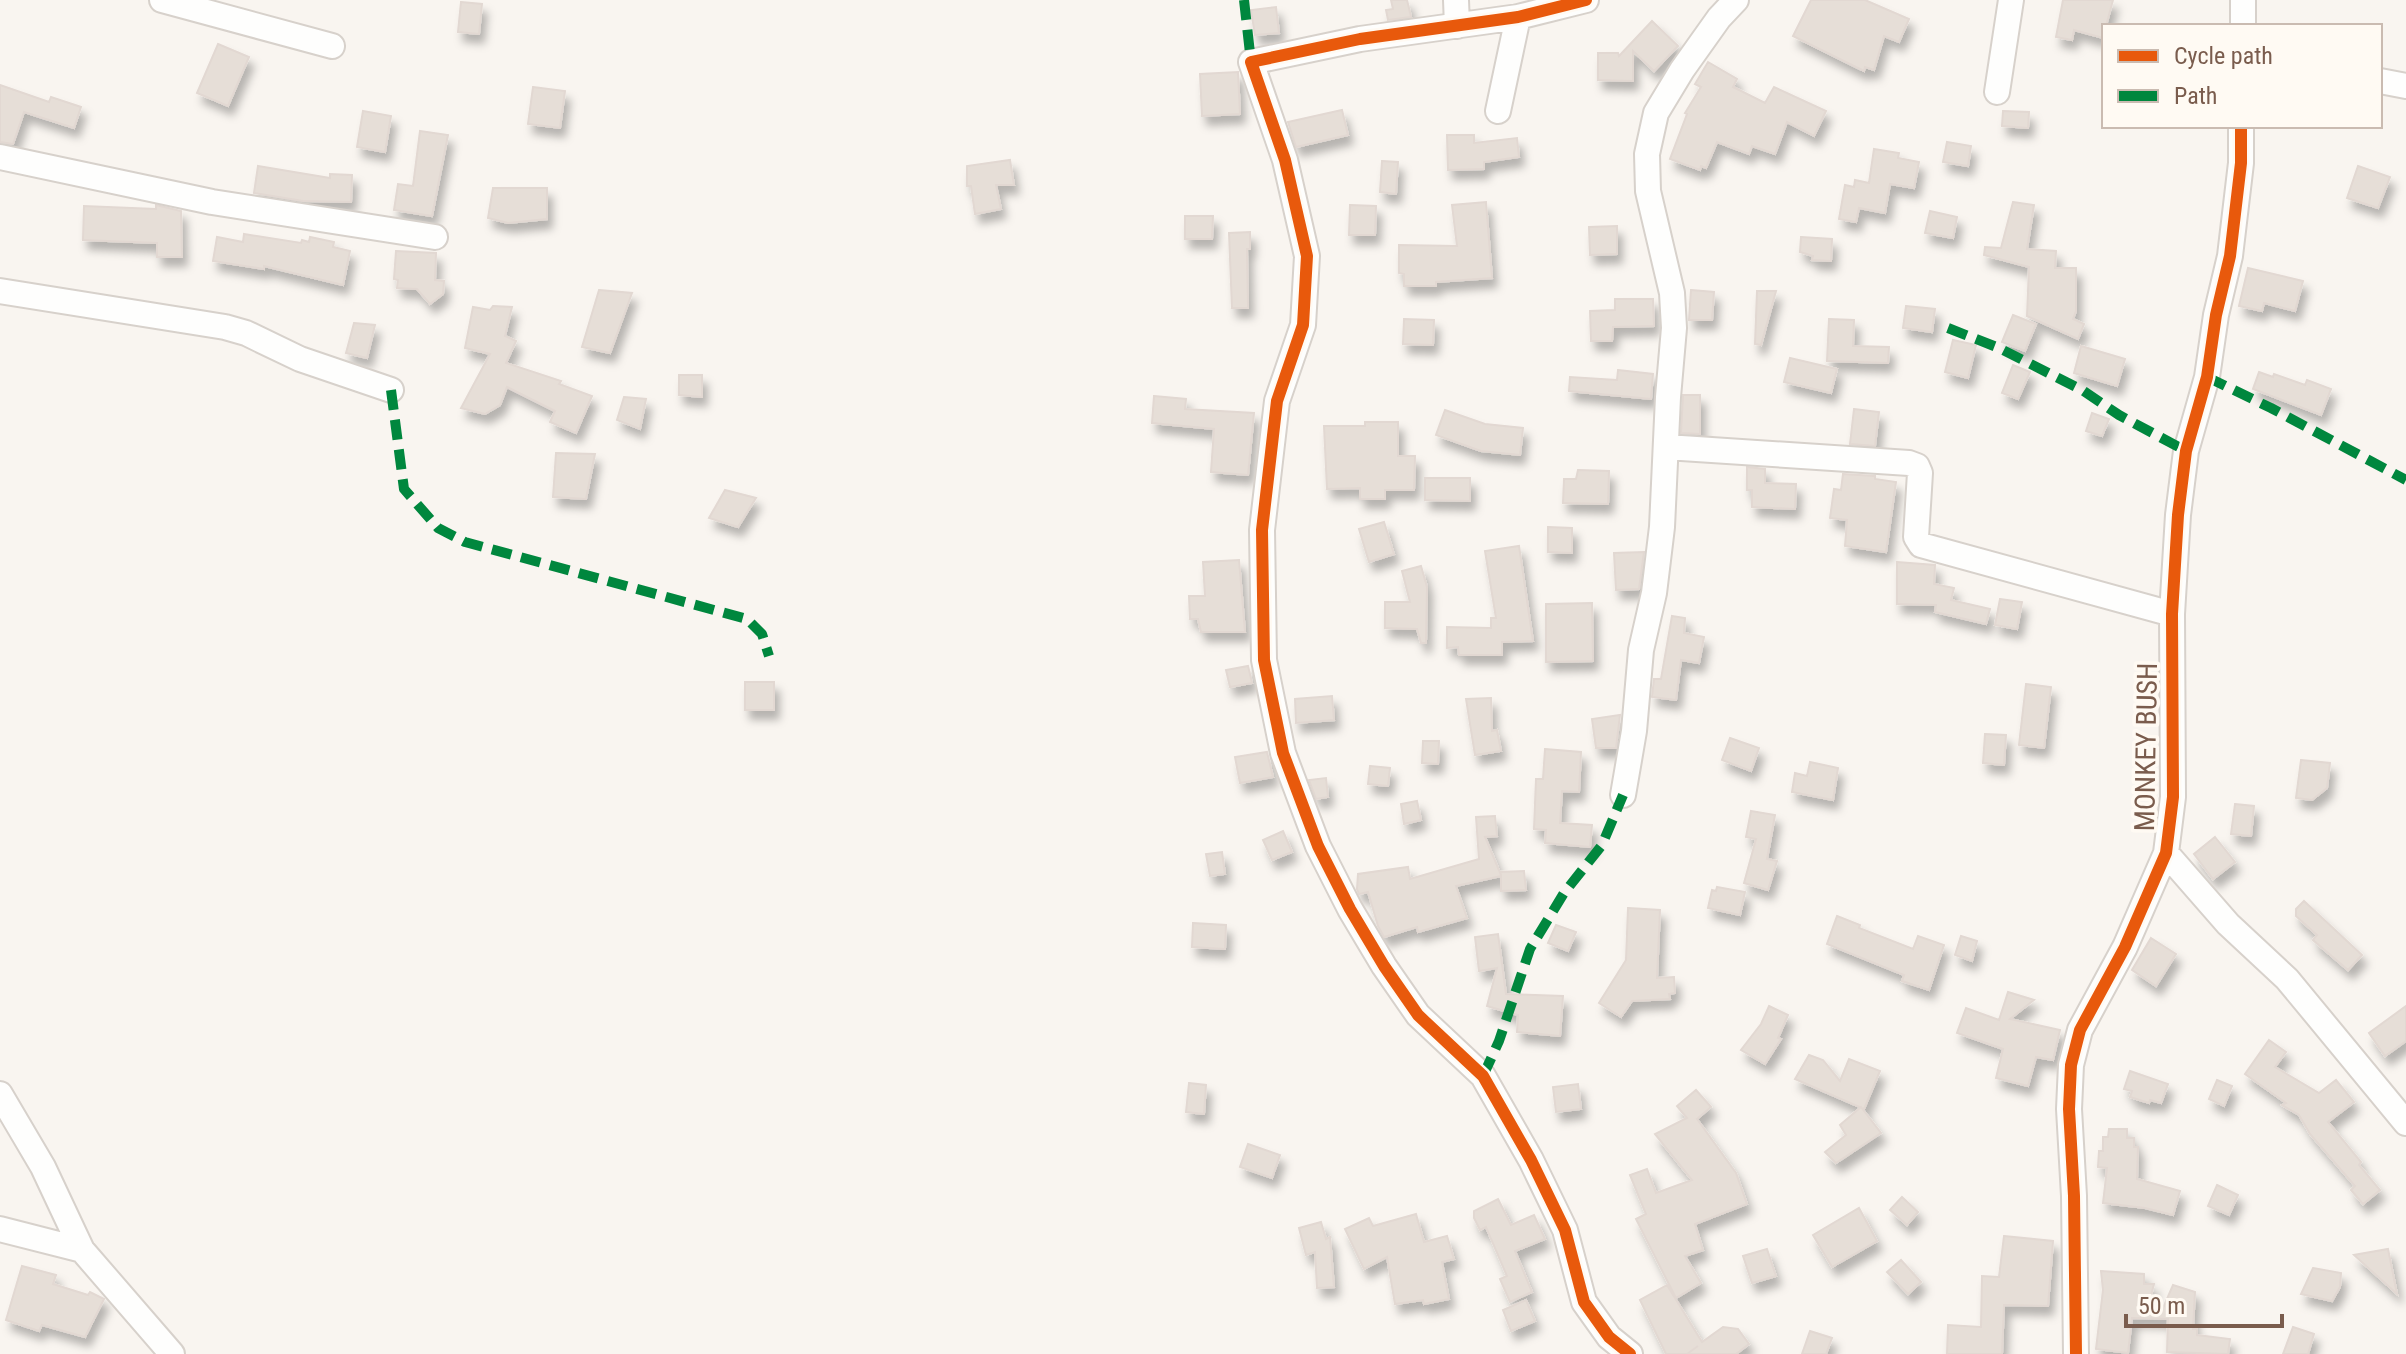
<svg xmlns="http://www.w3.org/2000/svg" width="2406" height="1354" viewBox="0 0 2406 1354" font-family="'Roboto Condensed',sans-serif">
<defs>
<filter id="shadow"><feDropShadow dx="5" dy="9" stdDeviation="4" flood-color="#0004"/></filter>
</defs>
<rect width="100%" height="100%" fill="#f9f5f0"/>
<path fill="#e6ded7" stroke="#e2d8d2" stroke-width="2" filter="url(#shadow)" d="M1391,0H1407L1411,17L1388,20L1386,10L1393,9Z
M1811,0H1865L1909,19L1899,42L1884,36L1874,70L1865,67L1864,71L1793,36Z
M2063,0H2113L2106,26H2104L2103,38L2074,30L2072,40L2056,37Z
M461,2L482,4L479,34L458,32Z
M1276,7L1279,33L1255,35L1251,10Z
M1652,21L1678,46L1654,71L1633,51V81L1598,80V53H1618L1619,56Z
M218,44L249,57L228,106L197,93Z
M1708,62L1737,79L1733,87L1765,103L1774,87L1826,111L1814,136L1787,122L1775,154L1752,146L1749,154L1717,142L1706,168L1701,166L1700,170L1670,159L1687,114L1685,113L1701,87L1695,84Z
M1238,72L1240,114L1202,116L1200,74Z
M0,85L49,102L51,97L81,107L74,128L24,112L13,144L0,142Z
M533,87L565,91L560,128L528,124Z
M1342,110L1348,135L1296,147L1288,122Z
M363,111L391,116L385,152L357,147Z
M2003,111L2029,112L2028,128L2002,126Z
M420,131L448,135L432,216L394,210L398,184L413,186Z
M1447,135H1474V143L1517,138L1519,157L1484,162V169L1448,170Z
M1947,142L1971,146L1968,166L1943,162Z
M1874,149L1899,153L1898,158L1919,162L1914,188L1890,184L1885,213L1859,208L1856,222L1839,219L1845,185L1854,187L1855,180L1869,183Z
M1010,160L1014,185H996L1001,209L975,214L971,186H967V166Z
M1382,161L1398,162L1396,194L1380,192Z
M258,166L330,178V174L352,175L351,202L303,201L254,193Z
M2358,166L2390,177L2378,208L2347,198Z
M493,188H547V219L508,223L488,218Z
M1486,202L1492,278L1436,282V286H1404V274L1399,273V245L1457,246L1452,205Z
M2013,202L2034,205L2027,249L2056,251L2055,268H2076V311L2073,319L2084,324L2078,339L2027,316L2029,267L1984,255L1985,247L2001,248Z
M156,205L181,211L182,257H157V243L83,240L84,206L156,209Z
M1350,205L1376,206L1375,235H1349Z
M1930,211L1957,217L1953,238L1925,233Z
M1185,216H1213L1212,239H1185Z
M1617,226V254L1590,255L1589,227Z
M1250,232V249H1247L1248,308H1232L1229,233Z
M244,234L301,243L302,240L309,242L310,237L334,242L333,247L350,251L343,285L264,266V269L213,261L217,237L243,242Z
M1801,237L1832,239L1831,261L1812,260L1813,256L1800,252Z
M396,251L436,253L435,280L444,281L443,294L430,304L417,289L397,288L398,280L394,279Z
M2248,268L2303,281L2295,311L2264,303L2262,311L2239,306Z
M599,290L632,293L610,353L582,347Z
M1691,290L1714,292L1712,320H1689Z
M1757,291H1776L1761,345L1755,344Z
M1615,299H1653L1654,326L1613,327L1612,341H1591L1590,311L1615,310Z
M493,306L512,307L505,336L516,341L506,363L561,381L559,384L592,396L576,433L550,422L555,411L507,387L500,405L485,414L461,408L490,354L465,348L473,307L490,310Z
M1906,306L1935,309L1932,332L1903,328Z
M2013,315L2036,324L2025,351L2002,342Z
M1404,319L1434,320L1433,345L1403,344Z
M1829,319L1854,320L1853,346L1889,347L1888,363L1827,361Z
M354,323L375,325L367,358L346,353Z
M1953,340L1976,345L1968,378L1945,372Z
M2081,346L2125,359L2117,386L2074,373Z
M1790,358L1837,369L1831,393L1784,382Z
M2013,365L2030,372L2018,399L2002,393Z
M1618,370L1653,374L1651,399L1569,391L1570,377L1617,380Z
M2259,372L2273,377L2274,374L2305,385L2307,380L2331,389L2321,415L2253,389Z
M679,375H702V397L679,395Z
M1683,395H1700V434L1681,433Z
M1154,396L1186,399L1185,409L1254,413L1248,475L1211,472L1214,429L1152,423Z
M624,397L646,399L640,429L617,420Z
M1854,409L1879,412L1875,446L1850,444Z
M1445,410L1485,424L1523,428L1520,455L1481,451L1436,435Z
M2092,413L2109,419L2102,436L2086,431Z
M1365,422H1398V456H1415L1414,490H1385V499H1360V488L1327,489L1324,426H1365Z
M556,453L595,454L586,499L553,497Z
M1747,467L1765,469V483L1796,484L1795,509L1752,507V490H1747Z
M1578,470L1609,471L1608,504L1563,503L1564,479H1576Z
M1843,474L1875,476V479L1896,482L1886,552L1845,546L1847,520L1830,518L1834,489L1841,490Z
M1425,478H1470V501L1425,500Z
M725,490L756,498L738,527L709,518Z
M1384,522L1394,554L1369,562L1359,529Z
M1548,527L1572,528V553L1548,552Z
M1519,546L1533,641L1502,642V655H1459L1458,647L1447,648V627L1491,628V618H1496L1485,551Z
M1644,552L1639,589L1616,590L1614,553Z
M1239,560L1245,632H1201L1198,619H1190L1189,596H1205L1203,562Z
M1897,562L1935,565L1934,584L1954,588L1951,600L1990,609L1986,624L1935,612L1936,605L1897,604Z
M1421,566L1427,587L1426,643H1421L1417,629L1385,628V602H1410L1402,571Z
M2000,599L2022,602L2017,629L1995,625Z
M1592,603L1593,661L1546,662V604Z
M1672,616L1685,618L1684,633L1704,637L1699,663L1681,660L1676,700L1652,697L1654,679H1661Z
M1248,666L1252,683L1230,687L1226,670Z
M745,682H774V710H745Z
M2026,684L2051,687L2044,748L2019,745Z
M1332,696L1334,720L1296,723L1295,699Z
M1491,698L1492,731L1497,730L1501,751L1475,755L1466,699Z
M1620,715L1616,748H1596L1592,719Z
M1985,734L2006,735L2004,765L1983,763Z
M1730,738L1759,748L1751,771L1722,760Z
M1423,741H1439L1438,764L1422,763Z
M1545,749L1581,752L1579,792L1562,791L1560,823L1592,825L1590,847L1545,843L1546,830L1534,829L1536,779H1543Z
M1267,752L1273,777L1240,783L1235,757Z
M2301,760L2330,763L2327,788L2312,800L2296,798Z
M1810,762L1838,768L1833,800L1792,792L1795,773L1807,776Z
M1370,766L1390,768L1388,786L1368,784Z
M1326,778L1328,797L1316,799L1309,780Z
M1417,801L1421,820L1404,824L1401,804Z
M2235,804L2254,806L2251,836L2231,834Z
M1751,811L1775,815L1767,859L1777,861L1768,890L1744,883L1756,839L1746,837Z
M1495,816L1497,836L1485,837L1501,875L1500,872L1524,871L1526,890L1501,891V876L1456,886L1467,918L1418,932L1417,927L1384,937L1378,926L1368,892L1359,894L1357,889L1358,874L1408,867L1410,879L1479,859L1476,817Z
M1283,831L1292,852L1272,860L1263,840Z
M2215,837L2235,862L2213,879L2194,854Z
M1222,852L1225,874L1210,876L1206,854Z
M1717,887L1745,892L1740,915L1708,908L1712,890L1716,891Z
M2304,901L2362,955L2348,970L2313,940L2317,935L2296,916V909Z
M1628,908L1660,910L1657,978L1674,977L1675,993L1669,994L1670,999L1632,1001L1621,1017L1599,1003L1626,960Z
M1837,916L1860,925L1859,928L1913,949L1918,936L1944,945L1929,990L1902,981L1904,975L1827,944Z
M1193,923L1226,925L1225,949L1192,947Z
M1556,925L1576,932L1568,951L1548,943Z
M1498,934L1506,994L1563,996L1560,1036L1517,1032L1518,1015L1487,1006L1497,968L1479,971L1475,937Z
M1961,936L1977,941L1972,961L1955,955Z
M2151,938L2176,954L2156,986L2132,970Z
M2008,992L2034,1000L2010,1019L2060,1030L2053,1060L2036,1057L2028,1086L1996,1078L2003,1049L1957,1033L1966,1008L1999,1020Z
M1769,1006L1788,1015L1778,1038L1781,1039L1765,1064L1741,1050L1761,1024Z
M2406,1006V1041L2385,1056L2369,1033Z
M2269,1040L2286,1052L2275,1067L2319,1093L2336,1080L2354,1102L2328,1122L2361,1162L2359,1165L2380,1190L2363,1204L2351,1190L2355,1186L2310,1134L2299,1115L2282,1105L2286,1103L2245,1074Z
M1809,1055L1823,1060L1840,1081L1849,1059L1880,1071L1864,1109L1795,1079Z
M2130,1071L2168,1084L2161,1103L2150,1100L2149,1103L2130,1097L2132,1091L2124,1089Z
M2217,1080L2232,1086L2224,1106L2209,1099Z
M1189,1083L1206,1085L1204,1114L1186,1112Z
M1578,1084L1581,1109L1556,1112L1553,1087Z
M1696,1090L1711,1107L1697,1119L1736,1173L1747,1204L1695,1224L1703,1250L1685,1256L1701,1283L1676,1298L1636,1219L1646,1214L1630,1175L1647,1169L1656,1193L1692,1180L1655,1134L1687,1118L1677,1106Z
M1861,1107L1881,1133L1836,1163L1825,1152L1846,1135L1840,1125Z
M2109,1129H2127V1138H2134V1147H2138L2137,1179L2180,1191L2173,1215L2145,1208L2103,1203L2107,1168L2098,1167L2099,1151H2103V1137H2108Z
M1248,1144L1280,1155L1272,1178L1240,1167Z
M2217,1185L2238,1195L2229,1215L2208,1206Z
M1902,1197L1918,1212L1907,1225L1890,1210Z
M1498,1199L1511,1225L1534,1215L1545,1239L1515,1251L1532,1292L1510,1302L1500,1279L1507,1276L1486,1227L1480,1230L1474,1218V1211Z
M1859,1208L1877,1241L1832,1267L1813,1235Z
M1416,1214L1424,1242L1447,1236L1454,1259L1442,1262L1449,1299L1424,1304L1423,1300L1395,1304L1387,1257L1364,1269L1345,1229L1369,1218L1373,1226Z
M1321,1222L1326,1239L1330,1237L1334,1287L1317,1288L1315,1252L1306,1255L1299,1228Z
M2004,1236L2053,1241L2048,1306L2004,1305L2002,1354H1947L1948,1325L1981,1327L1982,1276L1999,1277Z
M1767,1249L1776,1276L1752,1283L1743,1256Z
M2388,1249L2397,1294L2354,1255Z
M1901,1260L1921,1282L1908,1294L1887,1272Z
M22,1266L56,1275L53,1284L88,1295L90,1292L104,1299L85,1337L42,1325L39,1331L6,1320Z
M2313,1268L2341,1273L2340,1287L2332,1301L2301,1294Z
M2101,1271L2144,1274V1284H2154L2149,1303L2163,1308L2173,1285L2195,1292L2193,1329H2197V1335L2230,1339L2228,1354L2167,1352L2168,1319L2132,1318L2128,1353L2096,1349L2103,1290Z
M1667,1285L1702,1342L1723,1327L1738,1329L1749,1344L1736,1354H1687L1698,1346L1687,1354H1666L1640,1300Z
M1526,1300L1535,1321L1511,1331L1503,1310Z
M2293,1327L2314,1334L2308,1354H2283Z
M1810,1331L1832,1338L1826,1354H1802Z"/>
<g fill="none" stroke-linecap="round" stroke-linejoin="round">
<g stroke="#d7d1cb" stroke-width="28">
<path id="minor" d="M162,0L332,46
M1456,0L1457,26
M1586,0L1518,17L1360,39L1251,62L1285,160L1307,256L1303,325L1277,401L1262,530L1264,660L1283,753L1318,846L1350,909L1384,966L1418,1015L1483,1076L1531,1160L1565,1230L1584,1302L1609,1337L1630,1354
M2243,26V0
M2380,81L2406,86
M1997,92L2011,0
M1498,111L1518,17
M0,157L212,202L435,237
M0,291L225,327L246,333L300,359L391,390
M1666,447L1909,463L1917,466L1920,473L1916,537L1921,545L2172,614
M1623,795L1634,731L1641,650L1654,593L1662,527L1668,397L1674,328L1672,293L1648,191L1647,154L1656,113L1682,70L1719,18L1736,0
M2166,853L2228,924L2287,979L2406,1123
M0,1094L43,1167L82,1250
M0,1229L82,1250L172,1354
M2076,1354L2074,1196L2069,1109L2071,1065L2080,1030L2125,947L2166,853L2173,797L2172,614L2178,515L2186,451L2207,377L2216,315L2230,256L2241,163V126"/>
</g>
<use href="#minor" stroke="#fefefd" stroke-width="24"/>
<path stroke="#00873e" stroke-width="10" stroke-dasharray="20 10" stroke-linecap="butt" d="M1244,0L1251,62
M1948,328L1999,348L2082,390L2119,415L2186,451
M2207,377L2271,408L2406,480
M391,390L404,489L438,528L465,542L747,619L762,634L769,656
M1483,1076L1499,1041L1530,949L1564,893L1602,845L1623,795"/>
<g stroke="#fffaf3" stroke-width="17">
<path id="cycleway" d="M1586,0L1518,17L1360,39L1251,62L1285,160L1307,256L1303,325L1277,401L1262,530L1264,660L1283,753L1318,846L1350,909L1384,966L1418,1015L1483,1076L1531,1160L1565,1230L1584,1302L1609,1337L1630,1354
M2076,1354L2074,1196L2069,1109L2071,1065L2080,1030L2125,947L2166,853L2173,797L2172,614L2178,515L2186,451L2207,377L2216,315L2230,256L2241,163V126"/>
</g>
<use href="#cycleway" stroke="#e8590c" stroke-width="12"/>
</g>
<g text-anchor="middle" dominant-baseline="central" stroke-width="7" stroke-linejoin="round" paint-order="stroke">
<g font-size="28" fill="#7a5c4d" stroke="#fffaf3">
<text transform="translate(2146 747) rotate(-89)">MONKEY BUSH</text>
</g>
</g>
<rect x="2102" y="24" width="280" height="104" fill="#fffaf3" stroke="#cabbb1" stroke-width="2"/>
<rect x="2118" y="50" width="40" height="12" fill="#e8590c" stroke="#cabbb1" stroke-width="2"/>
<text x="2174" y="64" font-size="24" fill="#7a5c4d">Cycle path</text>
<rect x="2118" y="90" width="40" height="12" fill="#00873e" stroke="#cabbb1" stroke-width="2"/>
<text x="2174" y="104" font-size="24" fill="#7a5c4d">Path</text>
<path d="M2126 1314v12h156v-12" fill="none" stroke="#7a5c4d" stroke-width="4"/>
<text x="2138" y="1314" font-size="24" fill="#7a5c4d" stroke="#fffaf3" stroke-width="6" paint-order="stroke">50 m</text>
</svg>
